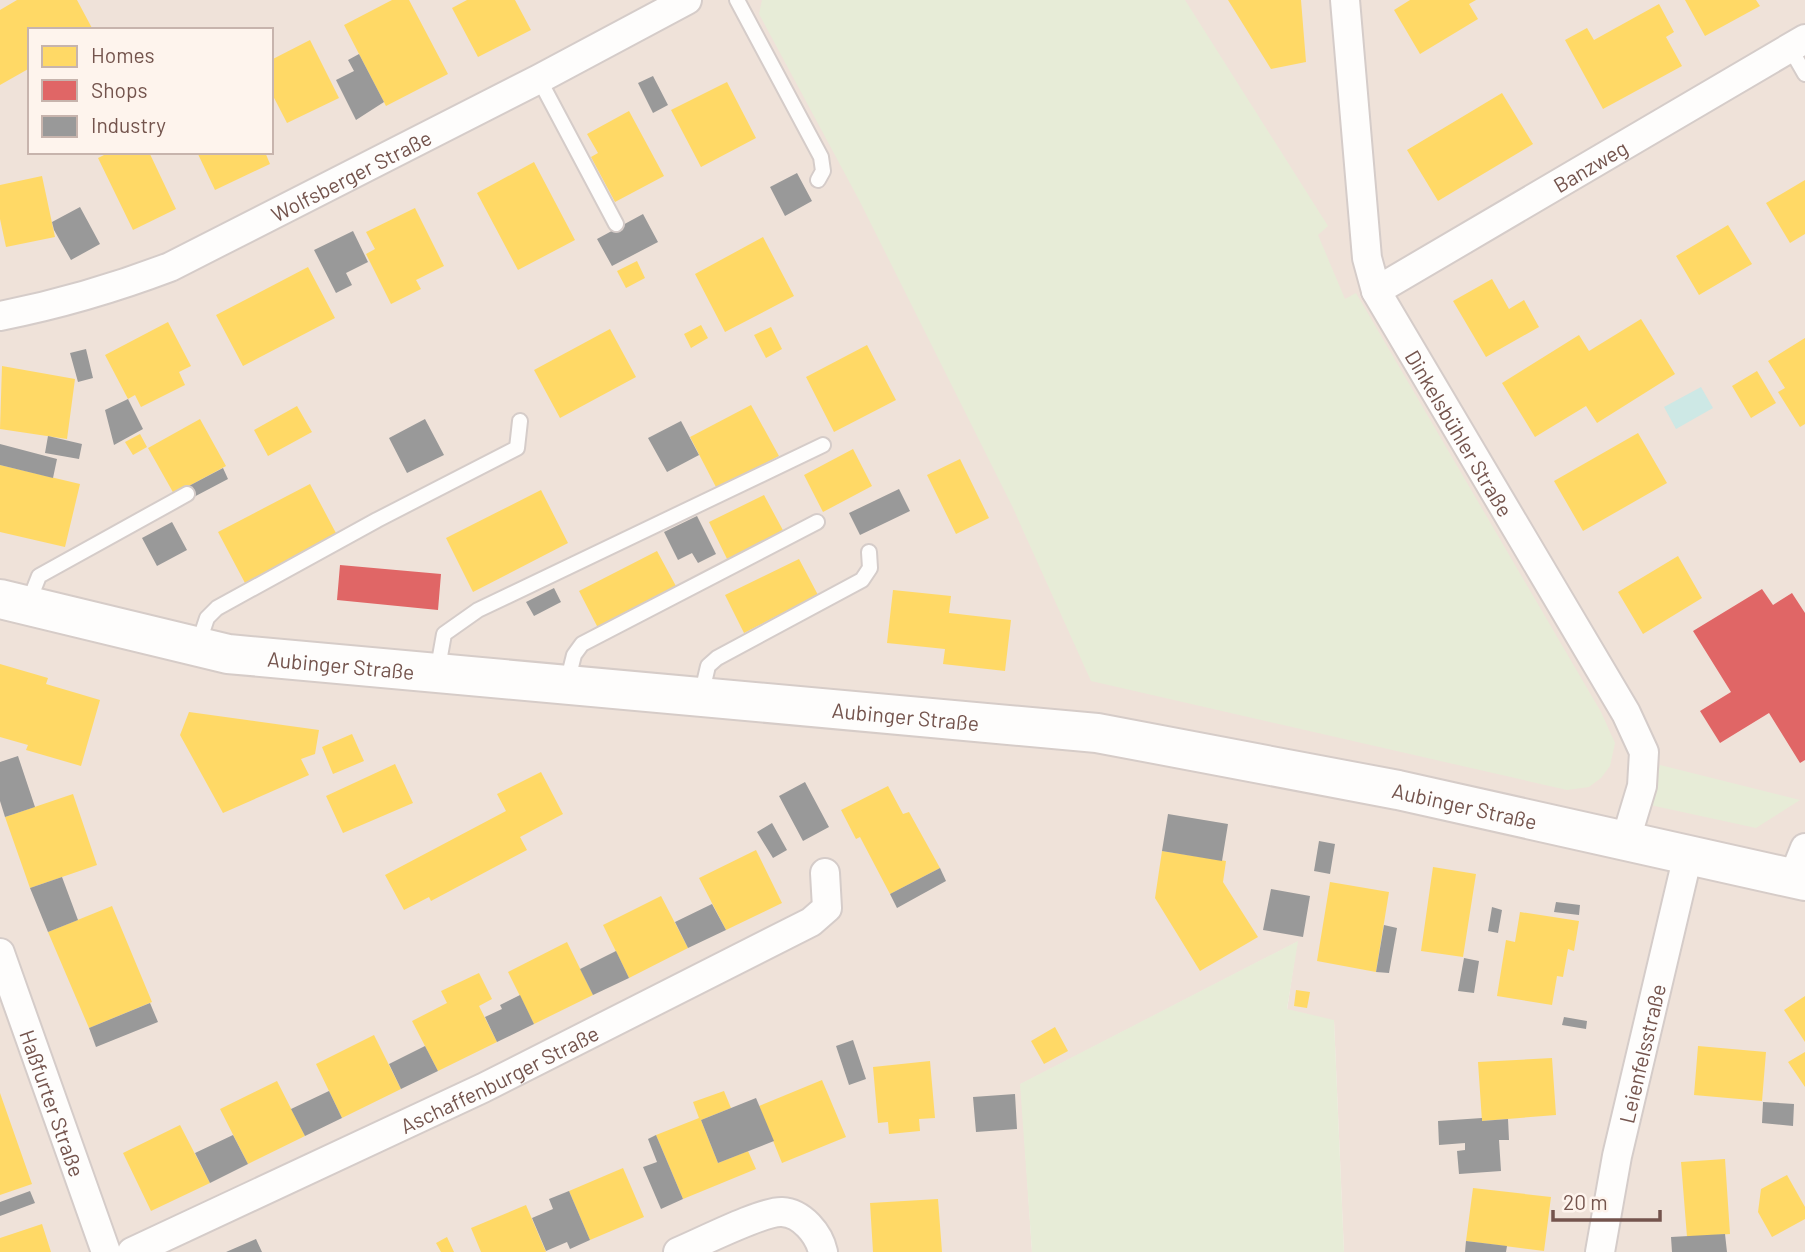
<svg xmlns="http://www.w3.org/2000/svg" width="1805" height="1252" viewBox="0 0 1805 1252" font-family="Barlow,sans-serif">
<rect width="100%" height="100%" fill="#f6f1eb"/>
<path fill="#efe2d9" fill-rule="evenodd" d="M0,0H1805V1252H1344L1334,1021L1287,1010L1297,942L1021,1084L1032,1252H0ZM30,30H271V152H30Z"/>
<path fill="#e7ecd7" d="M762,0H1185L1328,226L1318,235L1345,299L1356,293L1601,712L1615,743L1610,766L1601,778L1589,787L1567,790L1091,681L1013,508L858,198L759,14Z
M1660,765L1800,800L1756,828L1650,805Z
M1298,941L1287,1009L1334,1020L1344,1252H1032L1020,1084Z"/>
<path fill="#cde8e5" d="M1701,387L1713,408L1676,429L1664,407Z"/>
<path fill="#ffd966" d="M17,0H77L93,30H30V68L0,85V10Z
M392,0H409L448,74L386,106L344,25Z
M467,0H515L531,30L478,57L452,8Z
M1228,0H1301L1306,62L1271,69Z
M1410,0H1476L1469,4L1478,19L1420,54L1394,10Z
M1685,0H1756L1760,6L1705,36Z
M1659,4L1674,32L1666,37L1682,66L1603,109L1565,40L1587,28L1594,40Z
M310,40L339,98L287,123L271,92V60Z
M727,82L756,138L701,167L671,110Z
M1502,93L1533,144L1438,201L1407,150Z
M629,111L664,176L615,202L591,157L598,153L587,134Z
M110,152H149L176,209L133,230L98,158Z
M197,152H265L270,164L215,190Z
M534,162L575,240L518,270L477,193Z
M42,176L55,237L6,247L0,219V185Z
M1805,180V234L1790,243L1766,203Z
M415,208L444,266L416,280L421,289L391,304L366,254L375,249L366,232Z
M1728,225L1752,264L1699,295L1676,256Z
M763,237L794,296L725,332L695,274Z
M637,261L645,278L626,288L617,271Z
M308,267L335,318L243,366L216,315Z
M1492,279L1509,309L1524,300L1539,327L1486,357L1453,301Z
M1641,319L1675,374L1597,423L1586,406L1535,437L1502,383L1579,335L1589,351Z
M168,322L191,366L179,372L185,385L141,407L135,395L128,399L105,355Z
M701,325L708,338L691,348L684,334Z
M771,327L782,349L766,358L754,335Z
M610,329L636,377L560,418L534,370Z
M1805,338V424L1800,427L1778,392L1785,388L1768,361Z
M867,345L896,400L834,432L806,377Z
M2,366L75,379L67,439L0,429Z
M1757,371L1776,403L1751,418L1732,386Z
M751,405L779,456L717,489L690,437Z
M297,406L312,432L268,456L254,430Z
M200,419L226,466L174,494L148,448Z
M1638,433L1667,483L1583,531L1554,481Z
M140,434L147,447L133,455L125,442Z
M853,449L872,486L823,512L804,475Z
M960,459L989,518L956,534L927,475Z
M0,465L80,484L65,547L0,532Z
M310,484L337,535L245,583L218,532Z
M541,490L568,543L473,592L446,538Z
M764,495L785,534L729,563L709,522Z
M657,551L677,588L598,628L579,591Z
M1678,556L1702,598L1643,634L1618,592Z
M799,559L818,595L744,633L725,595Z
M893,590L951,596L949,613L1011,620L1005,671L943,664L945,649L887,643Z
M0,664L48,678L46,684L100,700L81,766L26,750L28,745L0,737Z
M189,712L319,730L315,754L301,759L309,775L223,813L180,735Z
M352,734L364,761L333,774L322,747Z
M395,764L413,803L343,833L326,796Z
M541,772L563,814L520,837L527,850L431,901L429,897L404,910L385,875L506,811L497,794Z
M888,786L903,814L909,812L940,868L890,894L860,837L856,839L841,810Z
M73,794L97,865L30,888L5,817Z
M756,850L782,903L726,930L699,878Z
M1162,851L1226,861L1223,882L1258,937L1200,971L1155,898Z
M1433,867L1476,874L1463,957L1421,951Z
M1330,882L1389,892L1376,972L1317,961Z
M661,896L688,948L629,978L603,925Z
M112,906L152,1002L89,1028L48,932Z
M1520,912L1579,921L1574,951L1568,949L1563,977L1557,976L1552,1005L1497,996L1506,940L1515,942Z
M567,942L593,995L534,1024L508,972Z
M479,973L492,999L479,1006L497,1042L438,1071L412,1021L447,1003L441,991Z
M1296,990L1310,992L1307,1008L1294,1006Z
M1805,996V1042L1784,1010Z
M1055,1027L1068,1051L1044,1064L1031,1041Z
M374,1035L401,1089L342,1118L316,1064Z
M1698,1046L1766,1052L1762,1101L1694,1095Z
M1805,1052V1087L1788,1062Z
M1552,1058L1556,1115L1482,1121L1478,1062Z
M930,1061L935,1118L919,1119L920,1131L889,1134L888,1122L878,1123L873,1067Z
M822,1080L846,1137L782,1163L759,1106Z
M277,1081L305,1136L248,1164L220,1109Z
M724,1091L731,1108L701,1120L718,1163L748,1151L756,1169L683,1199L656,1135L699,1118L693,1102Z
M0,1093L32,1184L0,1195Z
M180,1125L210,1183L151,1211L123,1153Z
M1725,1159L1730,1234L1687,1237L1681,1162Z
M623,1168L644,1217L590,1240L569,1191Z
M1787,1175L1805,1207V1219L1772,1237L1758,1212L1761,1189Z
M1473,1188L1551,1197L1544,1251L1466,1241Z
M938,1199L942,1252H873L870,1203Z
M526,1205L546,1252H481L471,1228Z
M42,1224L51,1252H0V1238Z
M447,1237L454,1252H441L436,1243Z"/>
<path fill="#e06666" d="M340,565L441,574L438,610L337,600Z
M1762,589L1773,605L1792,593L1805,613V760L1800,763L1769,713L1720,743L1700,711L1731,692L1693,631Z"/>
<path fill="#999" d="M359,54L384,102L356,120L336,80L354,71L348,60Z
M653,76L668,105L653,113L638,83Z
M797,173L812,201L785,216L770,187Z
M80,207L100,244L71,260L54,230L52,222Z
M643,214L658,242L612,266L597,239Z
M353,231L368,262L346,273L352,285L336,293L314,250Z
M86,349L93,378L78,382L70,353Z
M128,399L143,429L114,445L105,410Z
M425,419L444,455L407,473L389,438Z
M681,421L699,455L667,472L648,438Z
M48,436L82,444L79,459L45,453Z
M0,444L57,459L53,478L0,465Z
M223,468L228,479L190,499L185,488Z
M899,489L910,511L860,535L849,513Z
M697,516L716,554L698,563L692,553L678,560L664,532Z
M172,522L187,550L157,566L142,538Z
M554,588L561,602L534,616L526,602Z
M18,756L35,807L5,817L0,801V762Z
M805,782L829,827L803,841L779,796Z
M1168,814L1228,824L1222,861L1162,851Z
M772,823L787,850L773,858L757,832Z
M1319,841L1335,844L1330,874L1314,871Z
M940,868L946,881L897,908L890,894Z
M62,877L78,920L48,932L30,888Z
M1271,889L1310,896L1303,937L1263,930Z
M1556,902L1580,905L1579,915L1554,912Z
M712,904L726,930L688,948L675,922Z
M1492,907L1502,910L1498,933L1488,931Z
M1384,925L1397,928L1389,973L1376,972Z
M616,951L629,978L593,995L580,969Z
M1464,958L1479,961L1474,993L1458,991Z
M520,995L534,1024L497,1042L485,1017L502,1009L500,1005Z
M150,1003L158,1022L96,1047L89,1028Z
M1564,1017L1587,1021L1586,1029L1562,1025Z
M853,1040L866,1079L849,1085L836,1046Z
M425,1046L438,1071L401,1089L389,1064Z
M329,1091L342,1118L305,1136L291,1109Z
M1015,1094L1017,1129L976,1132L973,1097Z
M756,1098L774,1141L718,1163L701,1120Z
M1763,1102L1794,1104L1793,1126L1762,1123Z
M1482,1118V1121L1508,1119L1509,1140H1499L1501,1171L1459,1174L1457,1151L1465,1150V1143L1439,1145L1438,1121Z
M233,1135L248,1164L210,1183L195,1153Z
M656,1135L683,1199L661,1209L643,1167L657,1162L648,1139Z
M30,1191L35,1203L0,1216V1202Z
M569,1191L590,1240L570,1249L567,1242L546,1251L532,1218L553,1209L549,1199Z
M1725,1234L1727,1252H1672L1671,1237Z
M256,1239L262,1252H226Z
M1466,1241L1507,1246L1506,1252H1465Z"/>
<g fill="none" stroke-linecap="round" stroke-linejoin="round">
<g stroke="#d5ccc9" stroke-width="18">
<path id="service" d="M737,0L821,157L823,171L818,180
M1790,48L1805,74
M539,79L616,224
M28,604L39,576L187,494
M198,645L207,618L217,608L377,520L517,448L520,421
M437,673L444,634L478,610L823,445
M567,683L574,655L582,644L817,522
M701,696L708,666L717,658L862,580L870,568L869,552"/>
</g>
<g stroke="#d5ccc9" stroke-width="32">
<g id="minor">
<path id="s1" d="M1345,0L1367,258L1376,291L1626,713L1644,752L1642,786L1626,839"/>
<path id="s2" d="M1376,291L1805,39"/>
<path id="s3" d="M0,316C61,304 112,289 170,267L539,79L687,0"/>
<path d="M1793,878L1805,848"/>
<path id="s4" d="M0,953L106,1252"/>
<path id="s5" d="M132,1252L483,1088L811,922L827,908L825,873"/>
<path d="M678,1252C700,1243 762,1211 782,1212C802,1213 819,1234 823,1252"/>
<path id="s6" d="M1600,1252L1617,1156L1688,855"/>
</g>
</g>
<g stroke="#d6ccc8" stroke-width="42">
<g id="secondary">
<path id="s7" d="M0,599L228,654L1097,733L1398,790L1805,881"/>
</g>
</g>
<use href="#service" stroke="#fefdfc" stroke-width="14"/>
<use href="#minor" stroke="#fefdfc" stroke-width="28"/>
<use href="#secondary" stroke="#fefdfc" stroke-width="38"/>
</g>
<g text-anchor="middle" dominant-baseline="central" stroke-width="7" stroke-linejoin="round" paint-order="stroke">
<g font-size="21" fill="#74544d" stroke="#fef4ed">
<text stroke="none"><textPath href="#s2" startOffset="248">Banzweg</textPath></text>
<text stroke="none"><textPath href="#s3" startOffset="380">Wolfsberger Straße</textPath></text>
<text stroke="none"><textPath href="#s1" startOffset="458">Dinkelsbühler Straße</textPath></text>
<text stroke="none"><textPath href="#s7" startOffset="348">Aubinger Straße</textPath></text>
<text stroke="none"><textPath href="#s7" startOffset="915">Aubinger Straße</textPath></text>
<text stroke="none"><textPath href="#s7" startOffset="1482">Aubinger Straße</textPath></text>
<text stroke="none"><textPath href="#s6" startOffset="203">Leienfelsstraße</textPath></text>
<text stroke="none"><textPath href="#s5" startOffset="406">Aschaffenburger Straße</textPath></text>
<text stroke="none"><textPath href="#s4" startOffset="159">Haßfurter Straße</textPath></text>
</g>
</g>
<rect x="28" y="28" width="245" height="126" fill="#fef4ed" stroke="#c7b4ad" stroke-width="2"/>
<rect x="42" y="46" width="35" height="21" fill="#ffd966" stroke="#c7b4ad" stroke-width="2"/>
<text x="91" y="63" font-size="21" fill="#74544d">Homes</text>
<rect x="42" y="80" width="35" height="21" fill="#e06666" stroke="#c7b4ad" stroke-width="2"/>
<text x="91" y="98" font-size="21" fill="#74544d">Shops</text>
<rect x="42" y="116" width="35" height="21" fill="#999999" stroke="#c7b4ad" stroke-width="2"/>
<text x="91" y="133" font-size="21" fill="#74544d">Industry</text>
<path d="M1553 1210v10h107v-10" fill="none" stroke="#74544d" stroke-width="3.5"/>
<text x="1563" y="1210" font-size="21" fill="#74544d" stroke="#fef4ed" stroke-width="5" paint-order="stroke">20 m</text>
</svg>
